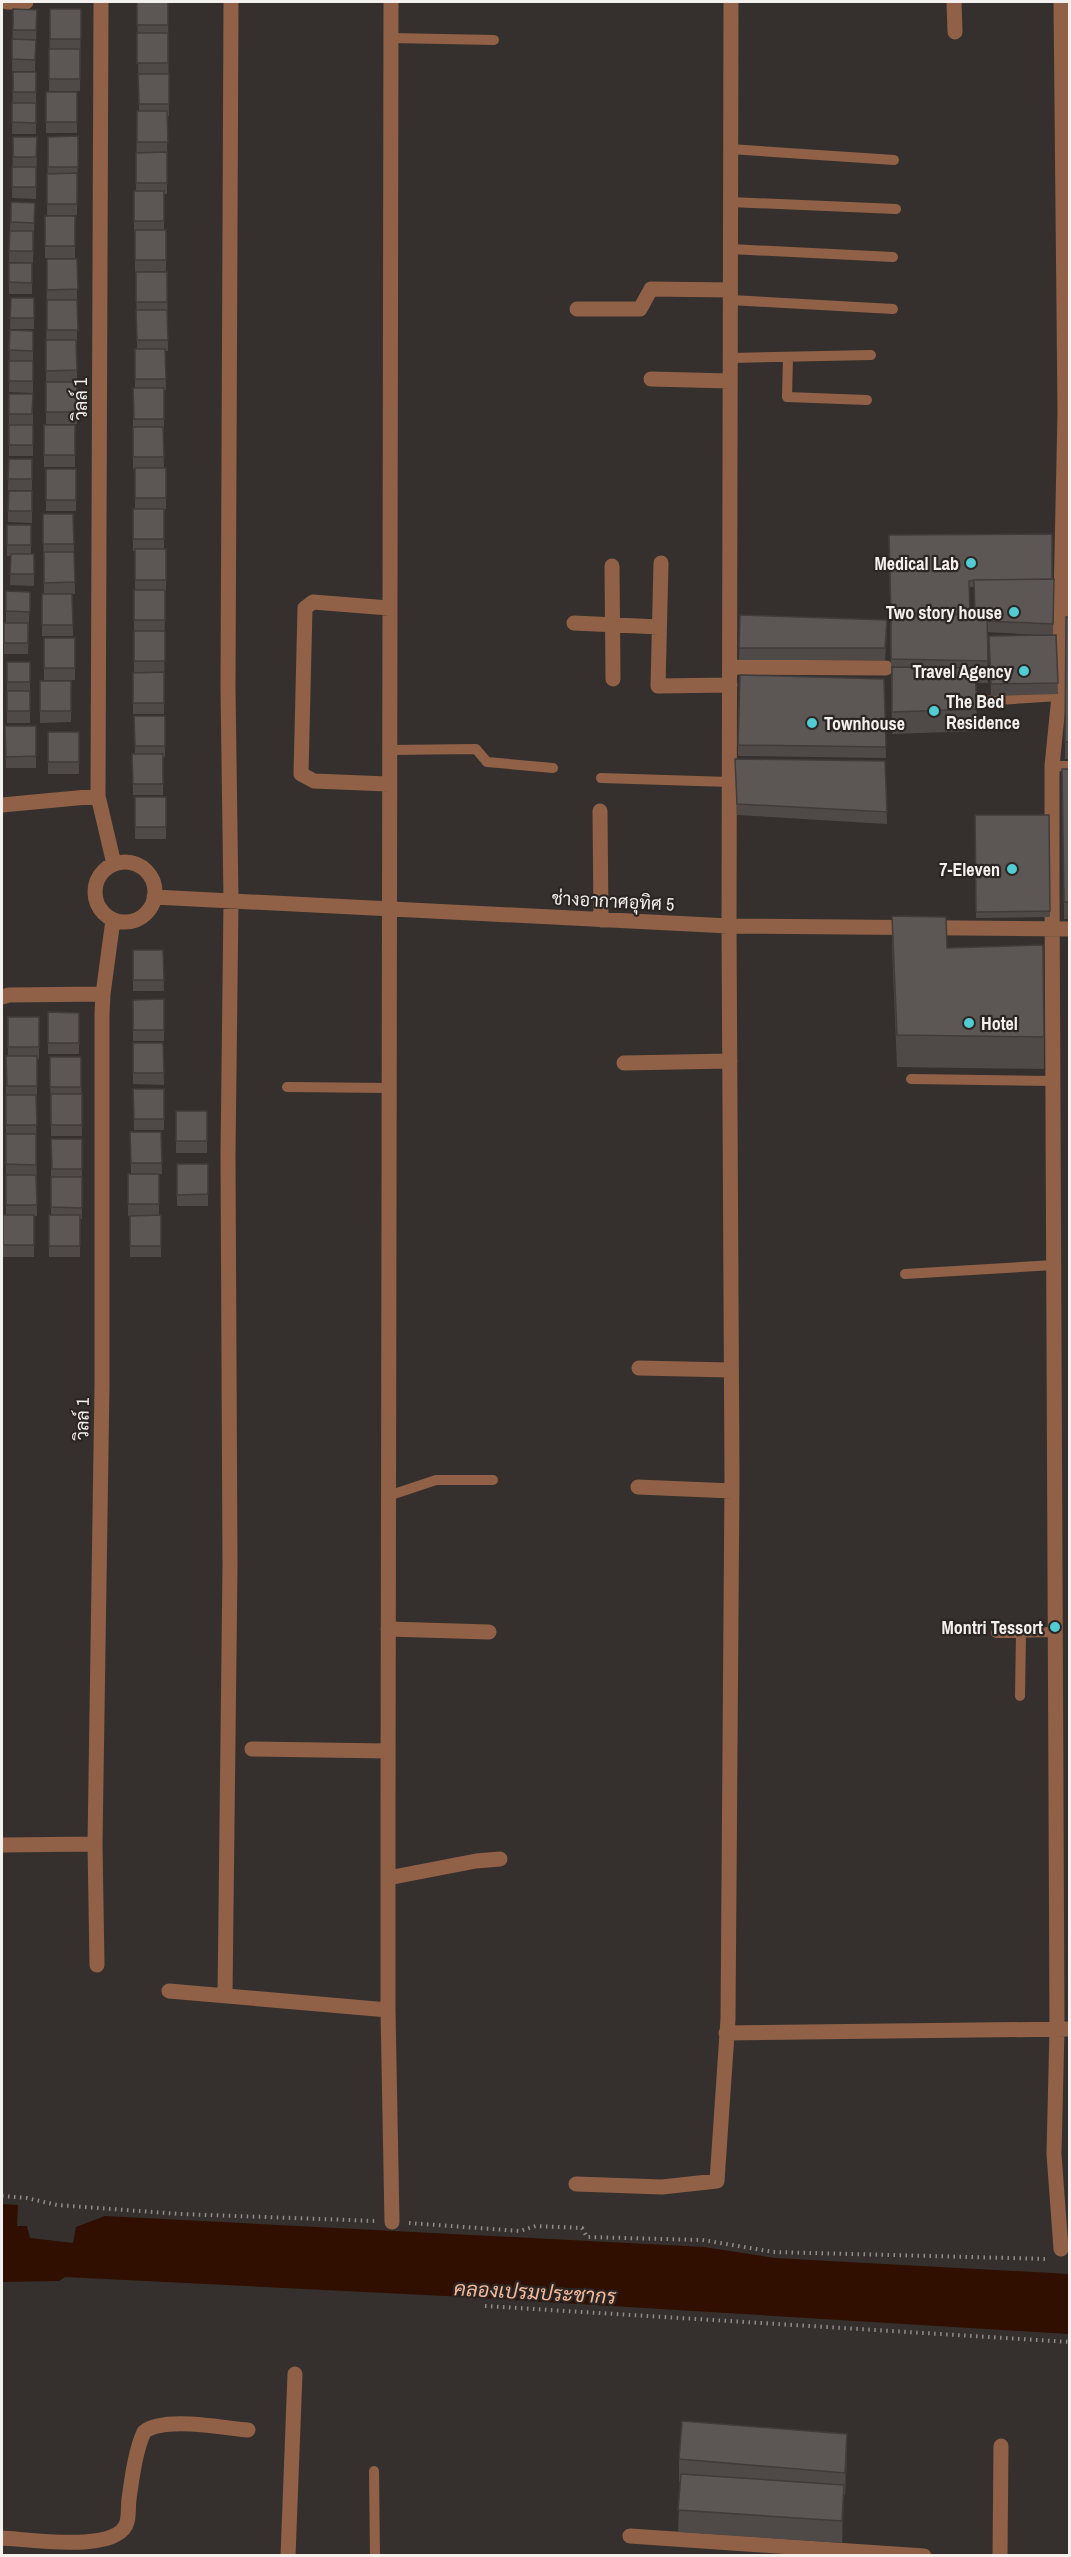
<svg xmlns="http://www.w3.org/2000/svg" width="1071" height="2557" viewBox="0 0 1071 2557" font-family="'Archivo Narrow',Sarabun,sans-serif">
<rect width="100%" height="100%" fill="#35302e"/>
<path fill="#300f00" d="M2,2204L18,2205L17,2226H27L30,2238L73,2243L76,2227L105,2216L704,2247L775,2258L1069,2274V2334L465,2297L65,2277L59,2281L2,2282Z"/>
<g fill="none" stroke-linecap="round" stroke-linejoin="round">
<path stroke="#908c8a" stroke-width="4" stroke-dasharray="1.5 4.5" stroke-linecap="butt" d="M2,2196L27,2198L57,2205L180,2214L377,2221
M409,2223L520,2231L536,2226L582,2228L587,2237L702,2240L773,2252L1048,2259
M485,2306L1070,2342"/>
<path stroke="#906146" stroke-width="10" d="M391,38L494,40
M730,149L894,160
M730,202L896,209
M730,249L893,257
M730,300L893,309
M788,357L787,397L867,400
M730,358L871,355
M982,701L1059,696
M389,750L476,749L487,762L553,768
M1052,766H1070
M601,778L730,782
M911,1079L1053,1081
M287,1087L388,1088
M905,1274L1054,1265
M388,1496L436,1480H493
M996,1633L1056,1632
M1020,1696L1021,1633
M374,2471L375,2556"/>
<path stroke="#906146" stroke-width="15" d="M7,2H26
M101,2L98,796L114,864
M391,2L388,1811V2010L392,2222
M954,2L955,32
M1061,2L1065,412L1059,696L1052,766V882L1057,2029L1054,2154L1061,2249
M577,309H640L651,289L730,290
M651,379L730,381
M661,563L658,686L730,685
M612,566L613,679
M574,623L659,627
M730,667L886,668
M388,784L314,781L301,774L305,608L313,602L389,608
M2,805L98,796
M600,811L601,920
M95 892a30 30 0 1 1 60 0a30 30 0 1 1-60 0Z
M154,897L729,926L1070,929
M2,997L9,995L103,994
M624,1063L730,1061
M639,1368L730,1370
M638,1487L732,1491
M388,1629L489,1632
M252,1749L388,1751
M2,1845L95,1844
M388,1878L476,1861L500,1859
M97,1965L95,1844L102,1385V1014L103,994L113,920
M169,1991L388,2010
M225,1996L230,1566L228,1155L231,901L228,688L231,2
M726,2033L1070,2029
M576,2184L662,2187L717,2181L728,2019L732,1479L729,926L731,2
M630,2536L924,2556
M2,2538C27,2539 119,2554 127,2522C129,2515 128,2507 129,2499C132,2478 135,2452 144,2432C164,2416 222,2428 248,2430
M288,2556L295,2374
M1000,2556L1001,2446"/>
</g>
<path fill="#4f4a48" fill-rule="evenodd" d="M137,2H168L169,116H167V194H164V230H166V271L135,272V232H134V191H136L137,111H139Z
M13,9L37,10L35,71H12Z
M50,9H81L80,91H49Z
M13,72H36V134H12Z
M46,92H77V133H46Z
M78,136L77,215H47L48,137Z
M13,137H37L36,199L12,198Z
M11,202L35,203L33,263L9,262Z
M45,216H75V258H45Z
M47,259H77V382H46Z
M9,263H32V294H9Z
M136,272H167L168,351H165L166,390H164V430H163L164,468L166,498V509H164V549L166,580V591H165L164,714H133V673H134V590H135V551H133V509H135V469H133V388H135V349H137Z
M11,298H34V329H10Z
M10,330L33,331V393L9,392Z
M46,382H77V424H46Z
M9,394H33V456H9Z
M44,425H75V467H44Z
M9,459H32V490H8Z
M46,469H76V511H46Z
M32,491V523L8,522V511Z
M43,514H73L75,594H44Z
M7,525H31V554H34V586L10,585L11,556H7Z
M889,535L1054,579L1053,635H1056L1058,694L991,696L989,636L1039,635L987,632L988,683H976L977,731L892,734ZM969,587H974L975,615H970Z
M6,591L30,592L28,654H4V623H6Z
M42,594H72L73,636H42Z
M740,615L887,631L885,660H739Z
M1066,617H1070V759H1065Z
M44,638H75V680H44Z
M30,662V723H7V682Z
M884,679L886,758L738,756V745Z
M40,681H71V722L40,723Z
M134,716H165V757H163V795H133L132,754H135Z
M5,726H36V768H6Z
M48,732H79V774H48Z
M735,759L885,761L887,824L737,815Z
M1062,769H1070V919H1064Z
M135,797H166V839H135Z
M975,815H1049L1050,917L976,918Z
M892,916L1044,1037V1069L897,1067L892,947Z
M133,950H163L164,991H133Z
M164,999V1041H133V1000Z
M48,1012L79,1013V1054H48Z
M8,1017H39V1059H37V1098H36L37,1216H34V1257H3V1215H6V1056H8Z
M133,1043H163L164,1085L133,1084Z
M50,1057H81L82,1136H51Z
M133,1089H164V1130H134Z
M176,1111H207V1153H176Z
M130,1132H161L162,1174H159V1215H161V1257H130V1216H128V1174H131Z
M51,1139H82V1219H80V1257H49V1215H51Z
M177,1164H208V1206H177Z
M847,2456L845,2495H844L842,2543L678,2532L680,2482H679V2459Z"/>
<path fill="#403c3b" d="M847,2434V2456L845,2495V2473Z
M844,2485V2507L842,2543V2521Z"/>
<path fill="#5c5654" stroke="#403c3b" stroke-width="1.5" d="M137,2H168V25H137Z
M13,9L37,10L36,30H13Z
M50,9H81V39H50Z
M137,33H168V63H137Z
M12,39L36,40L35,60L12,59Z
M49,49H80V79H49Z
M13,72H36V92H13Z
M138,74H169V104H139Z
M46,92H77V122H46Z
M12,103H36V123L12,122Z
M137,111H167L168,142H137Z
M78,136V167H48V137Z
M13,137H37L36,157H13Z
M167,152V183H136V153Z
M12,167H36V187H12Z
M77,173V204H47V174Z
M134,191H164V221H134Z
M11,202L35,203L34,223L11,222Z
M45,216H75V246H45Z
M135,230H166V260H135Z
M10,231H33V251H9Z
M47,259H77L78,289L47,290Z
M9,263H32V283L9,282Z
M136,272H167V302H136Z
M11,298H34V318H10Z
M47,300H77L78,330H47Z
M136,310H167L168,340H137Z
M10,330L33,331V351L9,350Z
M46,340H76L77,370L46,371Z
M135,349H165L166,379H135Z
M9,361H33V381H9Z
M46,382H77V412H46Z
M133,388H164V419H134Z
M9,394H33L32,414H9Z
M9,425H33V445H9Z
M44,425H75V455H44Z
M133,427H163L164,457H133Z
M9,459H32V479H8Z
M135,468H166V498H135Z
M46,469H76V500H46Z
M9,491H32V511H8Z
M133,509H164V539H133Z
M43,514H73L74,544H43Z
M7,525H31V545H7Z
M1052,534V579L974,580L969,581L970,615L891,613V619L889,535Z
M135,549H166V580H135Z
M44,552H74L75,582L44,583Z
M11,554H34V574H10Z
M1054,579L1053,624L987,621V615H975L974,580Z
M134,590H165V620H134Z
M6,591L30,592V612L6,611Z
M42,594H72L73,625H42Z
M891,613L987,615L988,661L891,659Z
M740,615L887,620L885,648H739Z
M1066,617H1070V742H1065Z
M4,623H28V643H4Z
M134,631H165V661H134Z
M1056,635L1058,683L991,684L989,636Z
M44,638H75V668H44Z
M7,662H30V682H7Z
M892,667L975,668L977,709L892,712Z
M164,672V703H133V673Z
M740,675L884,679L886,747L738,745Z
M40,681H71V711H40Z
M7,691H30V711H7Z
M134,716H165V746H135Z
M5,726H36V756L6,757Z
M48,732H79V762H48Z
M132,754H163V784H133Z
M735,759L885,761L887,812L737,804Z
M1062,769H1070V902H1064Z
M135,797H166V827H135Z
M975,815H1049L1050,911L976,912Z
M892,916L946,917L947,948L1043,945L1044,1037L897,1035Z
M133,950H163L164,980H133Z
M164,999V1030H133V1000Z
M48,1012L79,1013V1043H48Z
M8,1017H39V1047H8Z
M133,1043H163L164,1073H133Z
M6,1056H37V1086H7Z
M50,1057H81V1087H50Z
M133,1089H164V1119H134Z
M51,1094H82V1125H51Z
M6,1095H36L37,1125H6Z
M176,1111H207V1141H176Z
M130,1132H161L162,1163H131Z
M6,1134H36V1165L6,1164Z
M51,1139H82V1169H52Z
M177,1164H208V1194L177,1195Z
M128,1174H159V1204H128Z
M6,1175H36L37,1205H6Z
M51,1177H82V1208L51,1207Z
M3,1215H34V1245H3Z
M49,1215H80V1246H49Z
M161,1215V1246H130V1216Z
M682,2421L847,2434L845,2473L679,2459Z
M681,2474L844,2485L842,2521L678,2510Z"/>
<g fill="#51ccd2" stroke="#2b2624" stroke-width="2">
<circle cx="971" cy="563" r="6"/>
<circle cx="1014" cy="612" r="6"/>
<circle cx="1024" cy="671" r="6"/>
<circle cx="934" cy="711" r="6"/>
<circle cx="812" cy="723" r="6"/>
<circle cx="1012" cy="869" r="6"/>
<circle cx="969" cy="1023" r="6"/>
<circle cx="1055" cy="1627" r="6"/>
</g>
<g text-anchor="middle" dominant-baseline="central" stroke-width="4.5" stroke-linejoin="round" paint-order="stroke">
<g font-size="18" fill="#f3f0ee" stroke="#2b2624">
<text transform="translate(80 399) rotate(-90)">วิลล์ 1</text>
<text transform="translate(613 901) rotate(3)">ช่างอากาศอุทิศ 5</text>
<text transform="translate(82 1419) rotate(-89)">วิลล์ 1</text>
</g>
<g font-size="18" font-weight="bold" fill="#f3f0ee" stroke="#2b2624" text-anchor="end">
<text x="959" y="563">Medical Lab</text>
<text x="1002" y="612">Two story house</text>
<text x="1012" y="671">Travel Agency</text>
<text x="946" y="701" text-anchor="start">The Bed<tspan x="946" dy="21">Residence</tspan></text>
<text x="824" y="723" text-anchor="start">Townhouse</text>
<text x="1000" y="869">7-Eleven</text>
<text x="981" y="1023" text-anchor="start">Hotel</text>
<text x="1043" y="1627">Montri Tessort</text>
</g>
<g font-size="20" font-style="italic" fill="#f4b999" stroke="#2b2624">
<text transform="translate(535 2292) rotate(3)">คลองเปรมประชากร</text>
</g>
</g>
<rect width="1071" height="2557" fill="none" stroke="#f3f0ee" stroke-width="6"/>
</svg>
